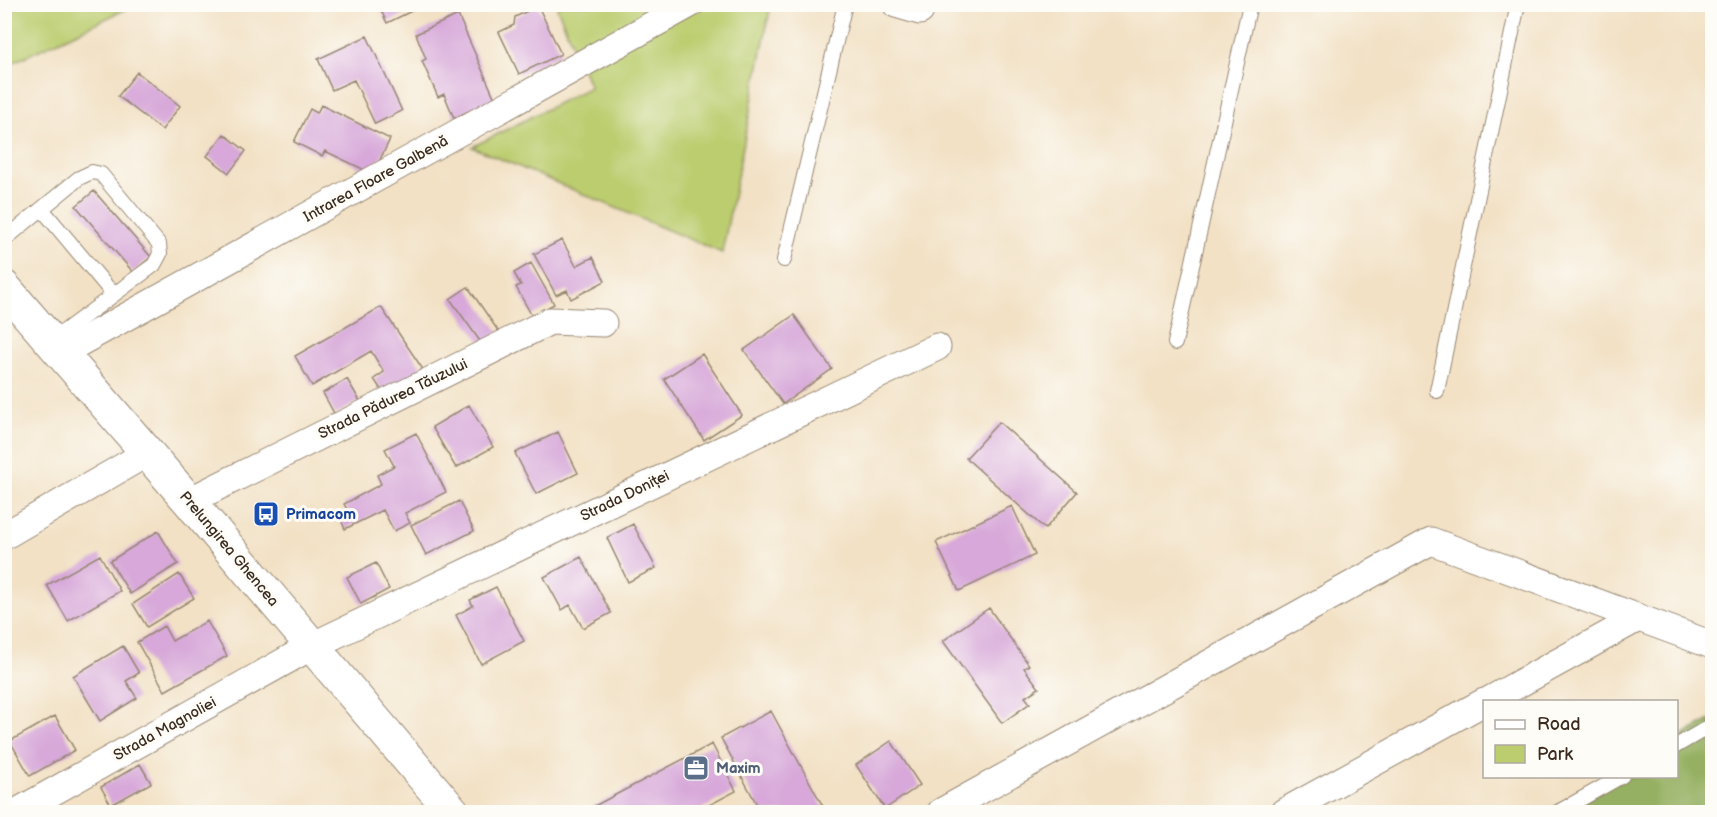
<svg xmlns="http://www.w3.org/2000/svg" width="1717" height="817" viewBox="0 0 1717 817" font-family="'Balsamiq Sans',sans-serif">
<rect width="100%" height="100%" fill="#fdfcf7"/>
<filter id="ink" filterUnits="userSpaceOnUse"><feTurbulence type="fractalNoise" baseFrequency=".0167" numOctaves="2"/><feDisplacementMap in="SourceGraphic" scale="12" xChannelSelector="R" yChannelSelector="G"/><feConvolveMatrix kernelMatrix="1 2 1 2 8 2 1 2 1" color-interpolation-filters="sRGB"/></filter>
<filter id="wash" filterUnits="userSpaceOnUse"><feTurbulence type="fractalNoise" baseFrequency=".008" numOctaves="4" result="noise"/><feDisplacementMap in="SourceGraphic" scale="24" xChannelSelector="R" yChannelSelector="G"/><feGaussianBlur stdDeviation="1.35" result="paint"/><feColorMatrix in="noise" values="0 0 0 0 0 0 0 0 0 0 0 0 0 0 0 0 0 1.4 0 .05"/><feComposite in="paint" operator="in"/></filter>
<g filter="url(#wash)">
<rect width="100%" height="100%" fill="#f2e1c5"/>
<path fill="#bccd6f" stroke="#7c7c46" stroke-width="1.5" d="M5,4H135V5L5,66Z
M556,5H771L722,253L472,147L590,87Z"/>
<path fill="#95b062" stroke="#686d40" stroke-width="1.5" d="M1712,719V812H1546L1610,777L1676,776L1677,739Z"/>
<g id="blocks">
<path fill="#d7a8d9" d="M378,4H426L387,23Z
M538,6L561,54L519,74L499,32L514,25L515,17Z
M458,15L495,99L454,118L444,94L438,97L422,61L426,59L416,34Z
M367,36L402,111L375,124L354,80L332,90L318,59Z
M137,72L180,106L162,130L118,96Z
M321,105L390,139L373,174L325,151L322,156L294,142L310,109L317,113Z
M224,134L246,151L229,173L207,156Z
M94,191L151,257L133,272L76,206Z
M562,240L576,266L593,257L605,281L571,299L567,290L556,295L534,254Z
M531,263L554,304L532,316L516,287L521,285L514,273Z
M468,287L499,332L482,344L450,299Z
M381,307L424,371L385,396L374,379L384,372L371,351L312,386L295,356Z
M794,315L832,369L783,404L744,350Z
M702,354L742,415L704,440L664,379Z
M347,379L360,401L335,415L323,393Z
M469,405L493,447L456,468L432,427Z
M999,422L1077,492L1045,529L966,458Z
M558,432L578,473L536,494L515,453Z
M416,433L446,492L405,513L410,523L394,531L383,510L345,529L340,518L349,513L344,504L381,484L377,475L394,466L385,449Z
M459,501L474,531L426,555L411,525Z
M1012,506L1035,555L959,591L936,542Z
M633,524L656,568L628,582L607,538Z
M158,531L178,564L130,594L110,561Z
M100,555L120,591L68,621L47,585Z
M581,557L611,613L583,628L570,605L562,610L544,577Z
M376,563L389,589L361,604L347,577Z
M179,574L194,598L147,627L133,604Z
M496,587L524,641L481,664L456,615L473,606L470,600Z
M989,608L1029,665L1024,668L1039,688L1025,697L1030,703L1002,723L943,641Z
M207,621L227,656L165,691L137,642L164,626L172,641Z
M123,646L139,673L126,681L137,698L100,721L73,676Z
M771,711L826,812H761L721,738Z
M55,716L75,750L30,776L10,741Z
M891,741L920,785L885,809L856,765Z
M712,744L736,791L696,812H583Z
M140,764L151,783L111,805L101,787Z"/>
</g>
</g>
<g filter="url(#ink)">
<use href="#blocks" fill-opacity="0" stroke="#968672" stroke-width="1.5"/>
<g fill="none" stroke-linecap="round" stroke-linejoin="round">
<g stroke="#968672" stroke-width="16">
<path id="service" d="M42,209L113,294
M4,240L79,178L92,172L101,174L159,244L160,254L154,265L51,341
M784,260L845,4
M1175,343L1250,4
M1437,391L1518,4
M1676,746L1712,725
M1558,812L1622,776"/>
</g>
<g stroke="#968672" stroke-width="29">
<path id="minor" d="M896,4L920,11
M61,353L690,4
M189,501L550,321L603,323
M4,536L147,453
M1486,702L1638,618
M17,812L312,646L937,347
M941,812L1431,541L1712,645
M1284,812L1484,702"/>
</g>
<g stroke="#968672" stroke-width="35">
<path id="secondary" d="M4,287L189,501L453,812"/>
</g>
<use href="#service" stroke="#fff" stroke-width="14"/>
<use href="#minor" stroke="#fff" stroke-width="27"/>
<use href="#secondary" stroke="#fff" stroke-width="33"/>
</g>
</g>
<defs>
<g id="bus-square" transform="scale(1.35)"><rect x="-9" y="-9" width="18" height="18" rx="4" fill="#1a4fb4" stroke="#fdfcf7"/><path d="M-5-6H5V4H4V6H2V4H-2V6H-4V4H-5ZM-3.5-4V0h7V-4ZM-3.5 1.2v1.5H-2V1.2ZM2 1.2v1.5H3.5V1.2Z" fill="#fff"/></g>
<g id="office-square" transform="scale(1.35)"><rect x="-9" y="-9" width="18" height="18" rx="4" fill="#5c6f8a" stroke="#fdfcf7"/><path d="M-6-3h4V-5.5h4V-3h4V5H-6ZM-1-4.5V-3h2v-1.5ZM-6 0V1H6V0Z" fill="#fff"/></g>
</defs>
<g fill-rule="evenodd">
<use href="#bus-square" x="266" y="514"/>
<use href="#office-square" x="696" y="768"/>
</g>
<g text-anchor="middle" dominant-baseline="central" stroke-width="6" stroke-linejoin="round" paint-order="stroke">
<g font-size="15" fill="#3b2a1e" stroke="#fdfcf7">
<text transform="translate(376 179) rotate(-29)">Intrarea Floare Galbenă</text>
<text transform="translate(393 399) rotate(-26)">Strada Pădurea Tăuzului</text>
<text transform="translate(625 496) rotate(-26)">Strada Doniței</text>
<text transform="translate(229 549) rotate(50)">Prelungirea Ghencea</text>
<text transform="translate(165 729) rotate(-29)">Strada Magnoliei</text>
</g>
<g font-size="15" font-weight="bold" fill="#164399" stroke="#fdfcf7" text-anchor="start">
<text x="286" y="514">Primacom</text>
</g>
<g font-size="15" font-weight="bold" fill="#4e5e75" stroke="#fdfcf7" text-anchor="start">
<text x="716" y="768">Maxim</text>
</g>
</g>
<rect width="1717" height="817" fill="none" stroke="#fdfcf7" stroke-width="24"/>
<rect x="1483" y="700" width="195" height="78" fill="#fdfcf7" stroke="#afa8a0" stroke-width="1.5"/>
<rect x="1495" y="720" width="30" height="9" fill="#ffffff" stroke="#afa8a0" stroke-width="1.5"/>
<text x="1537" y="730" font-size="18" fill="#3b2a1e">Road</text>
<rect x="1495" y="745" width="30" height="18" fill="#bccd6f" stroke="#afa8a0" stroke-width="1.5"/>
<text x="1537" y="760" font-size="18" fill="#3b2a1e">Park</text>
</svg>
